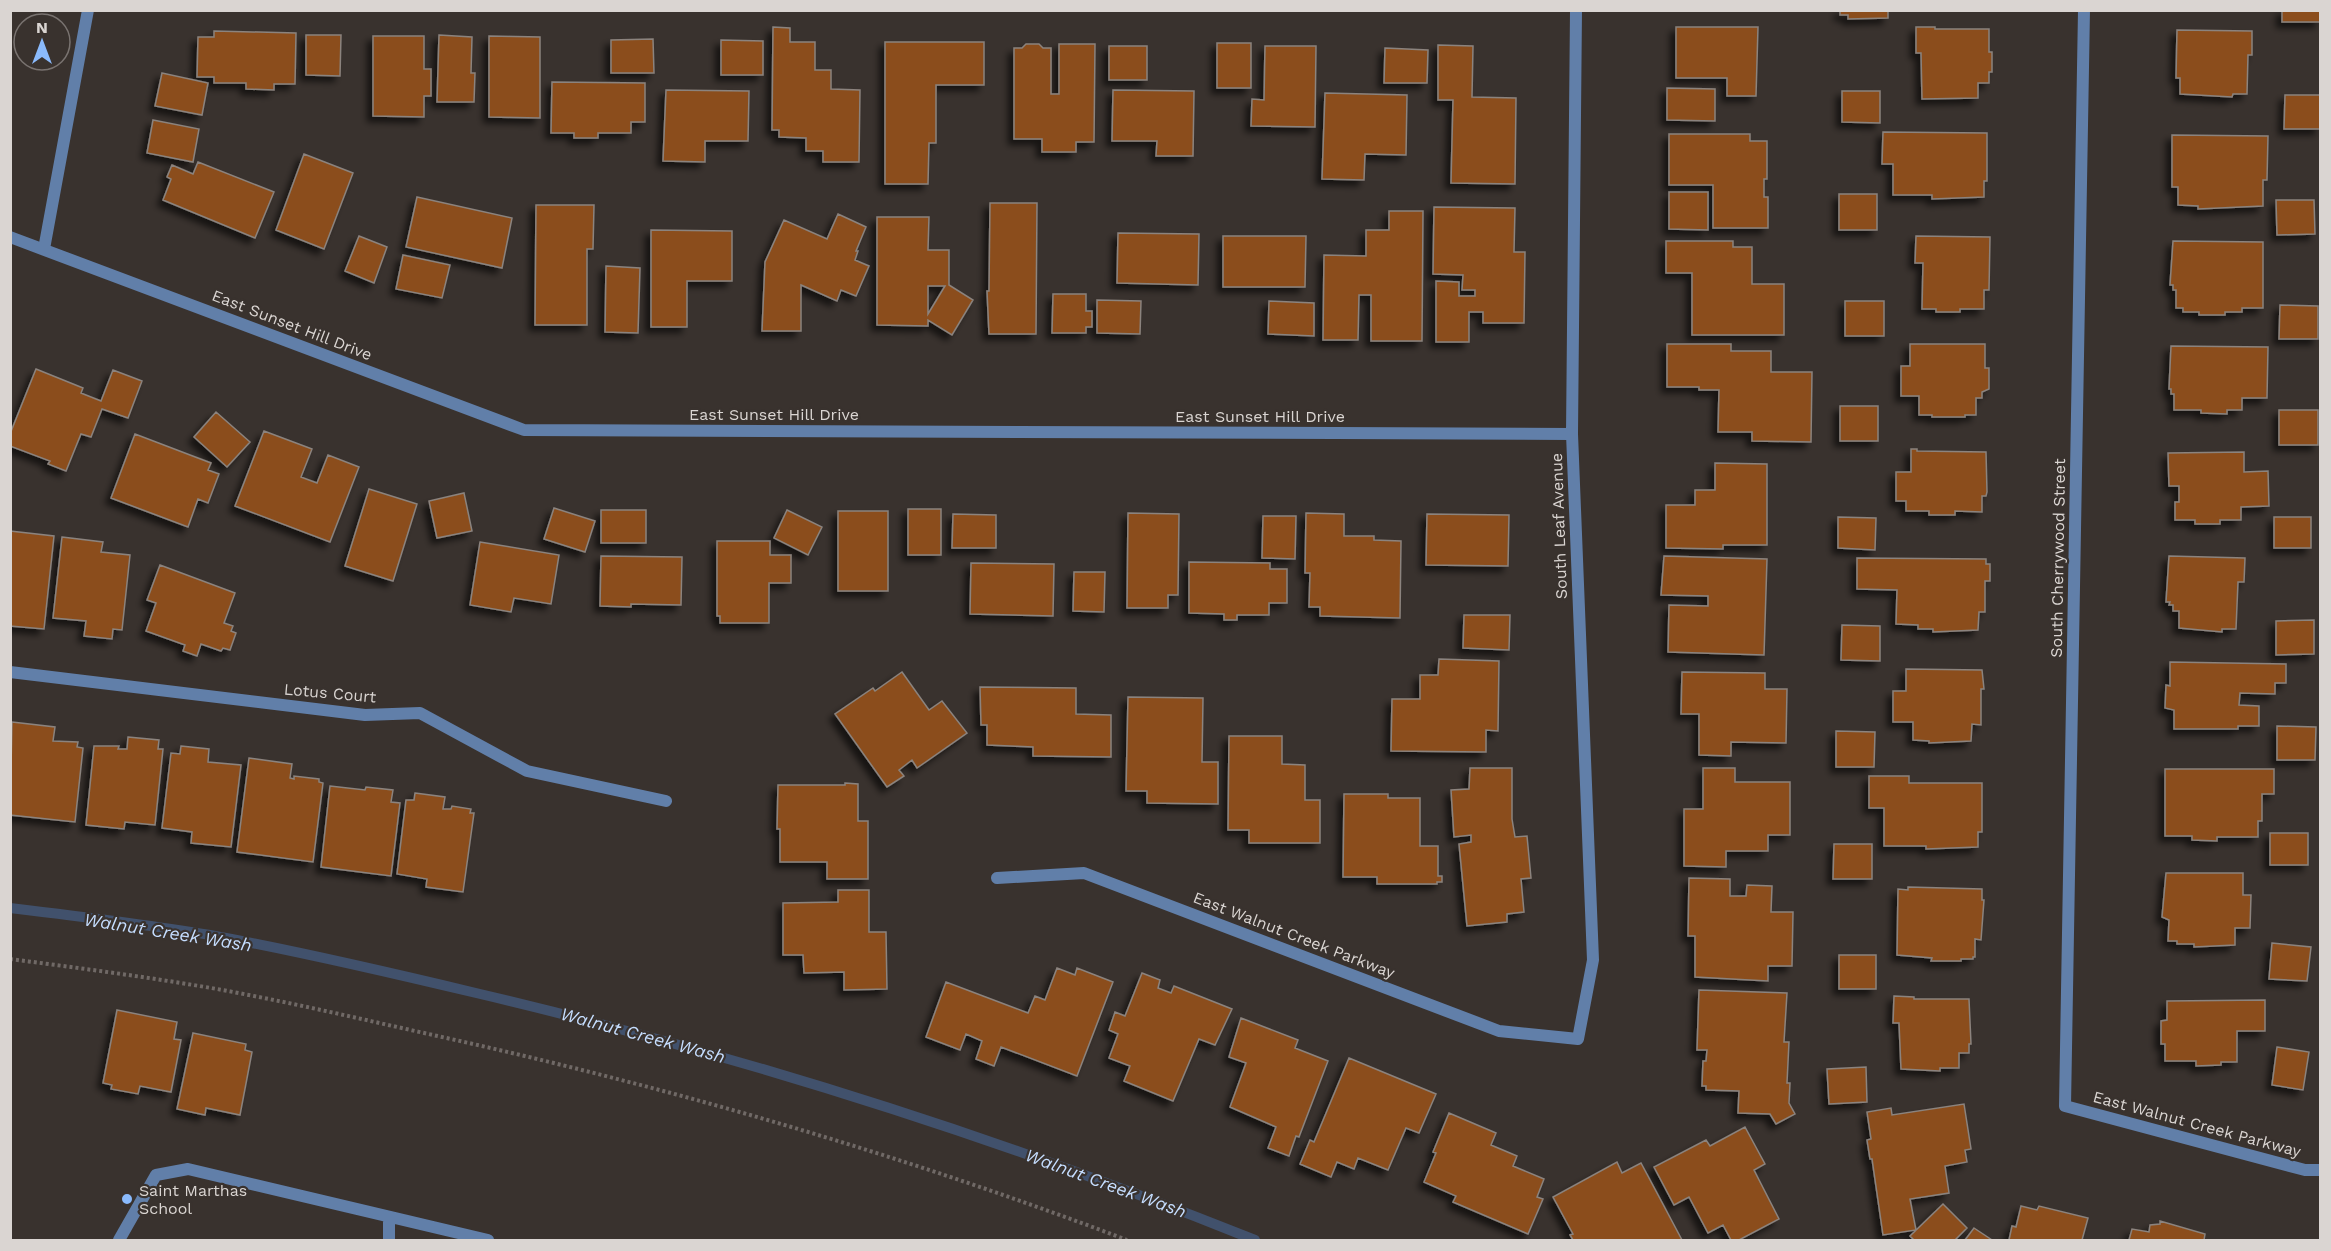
<svg xmlns="http://www.w3.org/2000/svg" width="2331" height="1251" viewBox="0 0 2331 1251" font-family="'Work Sans',sans-serif">
<defs>
<filter id="shadow"><feDropShadow dx="-5.5" dy="5.5" stdDeviation="3" flood-color="#0009"/></filter>
</defs>
<rect width="100%" height="100%" fill="#39322e"/>
<g fill="none" stroke-linecap="round" stroke-linejoin="round">
<path stroke="#41516c" stroke-width="10" d="M10,908C77,916 144,924 210,935C299,951 388,972 476,993C744,1056 1000,1138 1255,1240"/>
</g>
<path fill="#8b4e1c" stroke="#8b837e" stroke-width="1.5" fill-rule="evenodd" filter="url(#shadow)" d="M1840,10H1888V18L1848,19V15H1840Z
M2282,10H2320V22H2282Z
M773,27L790,28V42H815V70H831V89L860,90L859,162H823V151H806V138L779,137V130H772Z
M1676,27H1758L1756,96H1727V78H1676Z
M1916,27H1935V29H1989V52H1992V72H1989V83H1978V98L1922,99L1921,53H1916Z
M2177,30L2252,31V55H2248L2247,94H2233L2232,97L2180,94V78H2176Z
M214,31L296,33L295,84H274V90L246,89V83H214V77H197L198,37H214Z
M306,35H341L340,76L306,75Z
M439,35L472,37L471,73H475L474,102H437Z
M373,36H424V69H431V96H424V117L373,116Z
M489,36L540,37V118L489,117Z
M653,39L654,73H611V40Z
M721,40L763,41V75H721Z
M885,42H984V85H936V143H929L928,184H885Z
M1217,43H1251V88H1217Z
M1026,44H1039L1043,48H1051V94H1059V44H1095L1094,142H1076V152H1042V139H1014V48H1022Z
M1438,45L1473,46L1472,97L1516,98L1515,184L1451,183L1453,100H1438Z
M1109,46H1147V80H1109Z
M1265,46H1316L1315,127L1251,126L1252,99L1264,100Z
M1385,48L1428,50L1427,83H1384Z
M162,73L208,83L202,115L155,106Z
M552,82L645,83V122H631V133H598V138H574V133H551Z
M1667,88L1715,89V121L1667,120Z
M666,90L749,91L748,141H705V162L663,161Z
M1113,90L1194,91L1193,156H1156L1157,141H1112Z
M1842,91H1880V123L1842,122Z
M1325,93L1407,95L1406,155L1365,154L1364,180L1322,179Z
M2285,95H2320V129H2284Z
M153,120L199,129L193,162L147,153Z
M1883,132L1987,133V181H1984V197L1932,199V195H1893V164H1882Z
M1669,134H1750V141H1767V179H1764V197H1768V228H1713V185H1669Z
M2172,135L2268,136L2267,180H2263V206L2198,209V206L2178,205V187H2172Z
M304,154L353,173L324,249L276,230Z
M198,162L274,192L255,238L163,200L171,179L167,177L172,165L193,174Z
M1669,192H1708V230L1669,229Z
M1839,194H1877V230H1839Z
M417,197L512,218L502,268L406,247Z
M2276,200H2314L2315,234L2277,235Z
M990,203H1037L1036,334H989L987,291H989Z
M536,205H594L593,249H587V325H535Z
M1434,207L1515,208L1514,252H1525L1524,323H1483V312H1469V342H1436V281L1459,282V296H1475V290H1462L1463,275L1433,274Z
M1389,211H1423L1422,341H1371V295H1359L1358,340H1323L1324,255L1366,256V230H1389Z
M838,214L866,227L856,251H858L855,260L869,266L856,296L841,290L837,301L801,285V331H762L765,262L784,220L827,239Z
M877,217H929L928,250H949V285L973,300L952,335L928,320V326L877,325ZM928,286H945L928,314Z
M651,230L732,231V281H687V327H651Z
M1118,233L1199,234L1198,285L1117,283Z
M359,236L387,247L374,283L345,271Z
M1223,236H1306L1305,287H1223Z
M1916,236L1990,237L1989,290H1984V309H1960V312H1936V309H1922L1923,263H1915Z
M1666,241H1733V247H1752V284H1784V335H1692V273H1666Z
M2173,241L2263,242V308H2242V312H2225V315H2199V312H2183V308H2176V290H2173V285H2170Z
M403,255L450,265L442,298L396,289Z
M606,266L640,268L638,333L605,332Z
M1053,294H1086V311H1092V327H1086V333H1052Z
M1097,300L1141,301L1140,334L1097,333Z
M1269,301L1314,303V336L1268,334Z
M1845,301H1884V336H1845Z
M2280,305L2318,306V339H2279Z
M1667,344H1731V351H1771V372H1812L1811,442L1752,441V432H1718L1719,390H1699V387H1667Z
M1910,344H1985V368H1989V389L1982,392V398H1976V415H1965V417H1932V415H1919V396H1901V366H1910Z
M2171,346L2268,347L2267,398H2242V410H2227V414L2201,413V410H2174V394H2171V389H2169Z
M36,369L83,388L81,393L101,401L113,370L142,381L128,418L102,409L91,437L81,434L66,471L48,464L50,461L10,446V434Z
M1840,406H1878V441H1840Z
M2279,410H2318V445H2279Z
M216,412L250,442L227,467L194,437Z
M264,431L312,449L301,477L317,483L328,455L359,467L330,542L235,506Z
M135,434L211,463L208,470L219,474L208,503L198,499L188,527L111,498Z
M1911,449H1917V451L1986,452L1987,492L1986,496H1982V512L1955,511V515H1929V511H1906V501H1896V472H1911Z
M2244,452V472L2268,471L2269,506L2241,507V520H2220V524H2195V520H2175V502H2179V486H2169L2168,453Z
M1715,463L1767,464V545H1723V549L1666,548V505H1695V490H1715Z
M369,489L417,504L393,581L345,566Z
M464,493L472,531L437,538L429,501Z
M554,508L595,521L585,552L544,539Z
M908,509H941V555H908Z
M601,510H646V543H601Z
M787,510L822,527L808,555L774,538Z
M838,511H888V591H838Z
M1128,513L1179,514L1178,595H1168V608H1127Z
M1306,513L1344,514V536H1374V540L1401,541L1400,618L1320,616V607H1309L1310,573H1305Z
M953,514L996,515V548H952Z
M1427,514L1509,515L1508,566L1426,565Z
M1263,516H1296L1295,559L1262,558Z
M1838,517L1876,518L1875,550L1838,548Z
M2274,517H2311V548H2274Z
M10,531L54,536L44,629L10,626Z
M62,537L103,542L101,552L130,555L122,630L113,629L112,639L84,636L86,621L53,618Z
M717,541H770V555H791V583H769V623H720V616H717Z
M480,542L559,555L551,604L514,598L511,612L470,605Z
M601,556L682,557L681,605L631,604V607L600,606Z
M1664,556L1767,559L1764,655L1668,652L1669,605L1708,606V596L1661,595Z
M2169,556L2245,558L2244,582H2238L2236,629H2222V632L2179,628V611H2173V605H2169L2170,602H2166Z
M1857,558L1986,559V564H1990V581H1985V612H1979L1978,630L1933,632V629H1918V625L1896,624L1897,590L1857,589Z
M1189,562L1270,563V569H1287V603H1269V615H1237V620H1224V614L1189,613Z
M971,563L1054,564L1053,616L970,614Z
M160,565L235,593L224,623L233,626L231,631L236,633L230,650L223,648L221,651L201,644L197,656L183,651L185,645L146,631L156,603L147,600Z
M1074,572H1105L1104,612L1073,611Z
M1464,615H1510L1509,650L1463,648Z
M2314,620V654L2276,655V621Z
M1842,625L1880,626V661L1841,660Z
M1439,659L1499,661L1498,731L1486,730V752L1391,751L1392,699H1420V675H1438Z
M2170,662L2286,664V683H2275V694L2240,693L2239,705L2259,706V726H2238V729H2174V710L2165,708L2166,685L2170,686Z
M1906,669L1982,670L1984,689H1981V725L1972,724L1971,741L1929,743V741L1913,740V722H1893V691H1906Z
M902,672L929,710L942,701L967,733L917,768L912,760L899,770L904,776L887,787L835,714L873,688L875,691Z
M1682,672L1765,673V689H1787L1786,743L1731,742V756L1699,755V714H1681Z
M980,687L1076,688V714L1111,715V757L1033,756V747L987,745V725H981Z
M1128,697L1203,698L1202,762H1218V804L1147,803V791H1126Z
M12,722L55,727L53,741L78,742L77,747L83,748L75,822L10,815Z
M2277,726L2316,727L2315,760H2277Z
M1836,731L1875,732L1874,767H1836Z
M1229,736H1282V764L1305,765V800H1320V843H1249V830H1228Z
M128,737L159,740L158,749H163L155,825L125,822L124,829L86,825L94,746H119L118,749H127Z
M181,746L209,749L208,762L241,765L231,847L191,843L192,832L162,828L171,753L180,754Z
M249,758L292,764L290,778L294,779V776L319,779V782L323,783L313,862L237,852Z
M1470,768H1512V819L1515,837L1527,836L1531,878L1521,879L1524,912L1507,914V922L1467,926L1459,844L1471,842V835L1454,837L1451,790L1469,789Z
M1703,768H1735V782H1790V835H1768V851H1726V867L1684,866V809H1703Z
M2165,769H2274V794H2262V821H2258V837H2217V841L2192,840V836H2165Z
M1869,776H1909V783H1982V832H1978V847L1926,849V846H1884V808H1869Z
M845,783L858,784V821H868V879H827V862H780V829H777L778,785H845Z
M330,786L365,790L366,787L393,790L391,802L400,803L391,876L321,867Z
M415,793L445,797L443,809H451L452,806L471,809L470,813H474L463,892L426,887L427,879L397,874L406,800H414Z
M1344,794H1388V798H1420V846H1438V876H1442V882H1437V884H1377V877H1343Z
M2270,833H2308V865H2270Z
M1834,844H1872V879H1833Z
M2166,873H2243V895H2251L2250,928H2235V945L2194,947V944H2177V941H2168L2169,920L2162,917Z
M1689,878L1730,879V896H1746L1747,885L1772,886L1771,912H1793L1792,966H1768V981L1695,977V936H1688Z
M1908,887L1982,889V900H1984L1981,940L1975,939V957H1973V959H1961V961H1931L1932,958L1897,955L1898,889L1908,890Z
M838,890H869V932H886L887,989L844,990V972L804,973L803,955H783V903L838,902Z
M2272,943L2311,947L2307,981L2269,979Z
M1839,955H1876V989H1839Z
M1057,968L1075,975L1077,968L1113,982L1077,1076L1001,1047L994,1066L976,1059L982,1041L966,1034L960,1050L926,1037L946,982L1028,1013L1035,996L1045,1000Z
M1142,973L1160,980L1158,988L1171,993L1174,986L1232,1009L1215,1045L1199,1039L1173,1101L1124,1081L1130,1066L1109,1058L1118,1034L1109,1030L1115,1012L1125,1016Z
M1699,990L1787,993L1784,1042H1789L1787,1083H1790L1789,1103L1795,1114L1776,1124L1770,1114L1738,1113L1739,1091L1706,1090V1086H1702L1703,1061H1706L1707,1050H1697Z
M1894,996L1914,997V999H1969L1971,1044H1969V1053H1959V1068H1940V1071L1901,1069L1899,1023H1893Z
M2265,1000V1031H2237V1062H2221V1065L2196,1066V1061H2165V1044H2161V1021L2167,1020V1001Z
M117,1010L177,1022L174,1039L181,1040L171,1092L140,1086L138,1094L111,1089L112,1085L103,1083Z
M1241,1018L1298,1040L1295,1048L1328,1061L1299,1137L1296,1136L1289,1156L1268,1148L1276,1127L1230,1107L1246,1063L1229,1057Z
M193,1033L246,1044L245,1050L252,1052L240,1115L206,1108L205,1115L177,1109Z
M2277,1047L2309,1052L2303,1090L2272,1085Z
M1349,1058L1436,1094L1419,1133L1406,1128L1388,1170L1358,1158L1354,1169L1337,1162L1331,1177L1300,1164L1310,1140L1314,1142Z
M1866,1067L1867,1102L1829,1104L1827,1069Z
M1964,1104L1971,1149L1965,1150L1967,1162L1945,1166L1949,1193L1910,1199L1916,1230L1883,1235L1872,1159H1870L1867,1140L1871,1139L1867,1112L1891,1108L1892,1115Z
M1449,1113L1496,1133L1491,1145L1517,1156L1513,1166L1544,1179L1537,1197L1543,1199L1528,1234L1453,1202L1456,1196L1424,1182L1436,1153L1433,1152Z
M1745,1127L1765,1164L1754,1170L1779,1219L1739,1240H1731L1723,1225L1708,1233L1689,1197L1674,1205L1654,1167L1706,1140L1710,1146Z
M1617,1162L1622,1173L1641,1163L1682,1240H1573L1570,1235L1573,1234L1553,1197Z
M1943,1204L1967,1228L1955,1240H1914L1910,1236Z
M2021,1206L2037,1210L2039,1206L2088,1218L2082,1240H2009L2012,1226L2016,1227Z
M2160,1221L2205,1234L2204,1240H2129L2132,1229L2149,1232L2150,1225L2160,1224Z
M1974,1228L1992,1240H1965Z"/>
<g fill="none" stroke-linecap="round" stroke-linejoin="round">
<path stroke="#706966" stroke-width="4" stroke-dasharray="3 3" stroke-linecap="butt" d="M10,959C79,968 148,977 217,989C289,1002 361,1019 433,1035C669,1087 901,1154 1127,1240"/>
<path stroke="#617fa9" stroke-width="12" d="M2084,10L2065,1106L2305,1170H2320
M10,237L524,430L1572,434
M44,249L88,10
M10,672L365,715L420,713L527,771L666,801
M997,878L1084,873L1499,1031L1578,1039L1593,960L1572,434L1576,10
M119,1240L156,1175L188,1169L488,1240
M389,1240V1217"/>
</g>
<circle fill="#8abafc" stroke="#39322e" stroke-width="2" cx="127" cy="1199" r="6"/>
<g text-anchor="middle" dominant-baseline="central" stroke-width="4.5" stroke-linejoin="round" paint-order="stroke">
<g font-size="16" fill="#dad5d2" stroke="#39322e">
<text transform="translate(292 325) rotate(21)">East Sunset Hill Drive</text>
<text x="774" y="414">East Sunset Hill Drive</text>
<text x="1260" y="416">East Sunset Hill Drive</text>
<text transform="translate(1559 526) rotate(-92)">South Leaf Avenue</text>
<text transform="translate(2058 558) rotate(-89)">South Cherrywood Street</text>
<text transform="translate(330 693) rotate(5)">Lotus Court</text>
<text transform="translate(1294 935) rotate(21)">East Walnut Creek Parkway</text>
<text transform="translate(2197 1124) rotate(15)">East Walnut Creek Parkway</text>
</g>
<g font-size="16" fill="#dad5d2" stroke="#39322e" text-anchor="start">
<text x="139" y="1190">Saint Marthas<tspan x="139" dy="18">School</tspan></text>
</g>
<g font-size="18" font-style="italic" fill="#c5ddfe" stroke="#39322e">
<text transform="translate(168 932) rotate(9)">Walnut Creek Wash</text>
<text transform="translate(643 1035) rotate(15)">Walnut Creek Wash</text>
<text transform="translate(1106 1183) rotate(20)">Walnut Creek Wash</text>
</g>
</g>
<rect width="2331" height="1251" fill="none" stroke="#dad5d2" stroke-width="24"/>
<g transform="translate(42 42)"><circle r="28" fill="#39322e" stroke="#797370" stroke-width="1.5"/>
<path d="M0-4.5L10 22L0 15L-10 22Z" fill="#8abafc"/>
<text y="-9" font-size="16" font-weight="bold" text-anchor="middle" fill="#dad5d2">N</text>
</g>
</svg>
